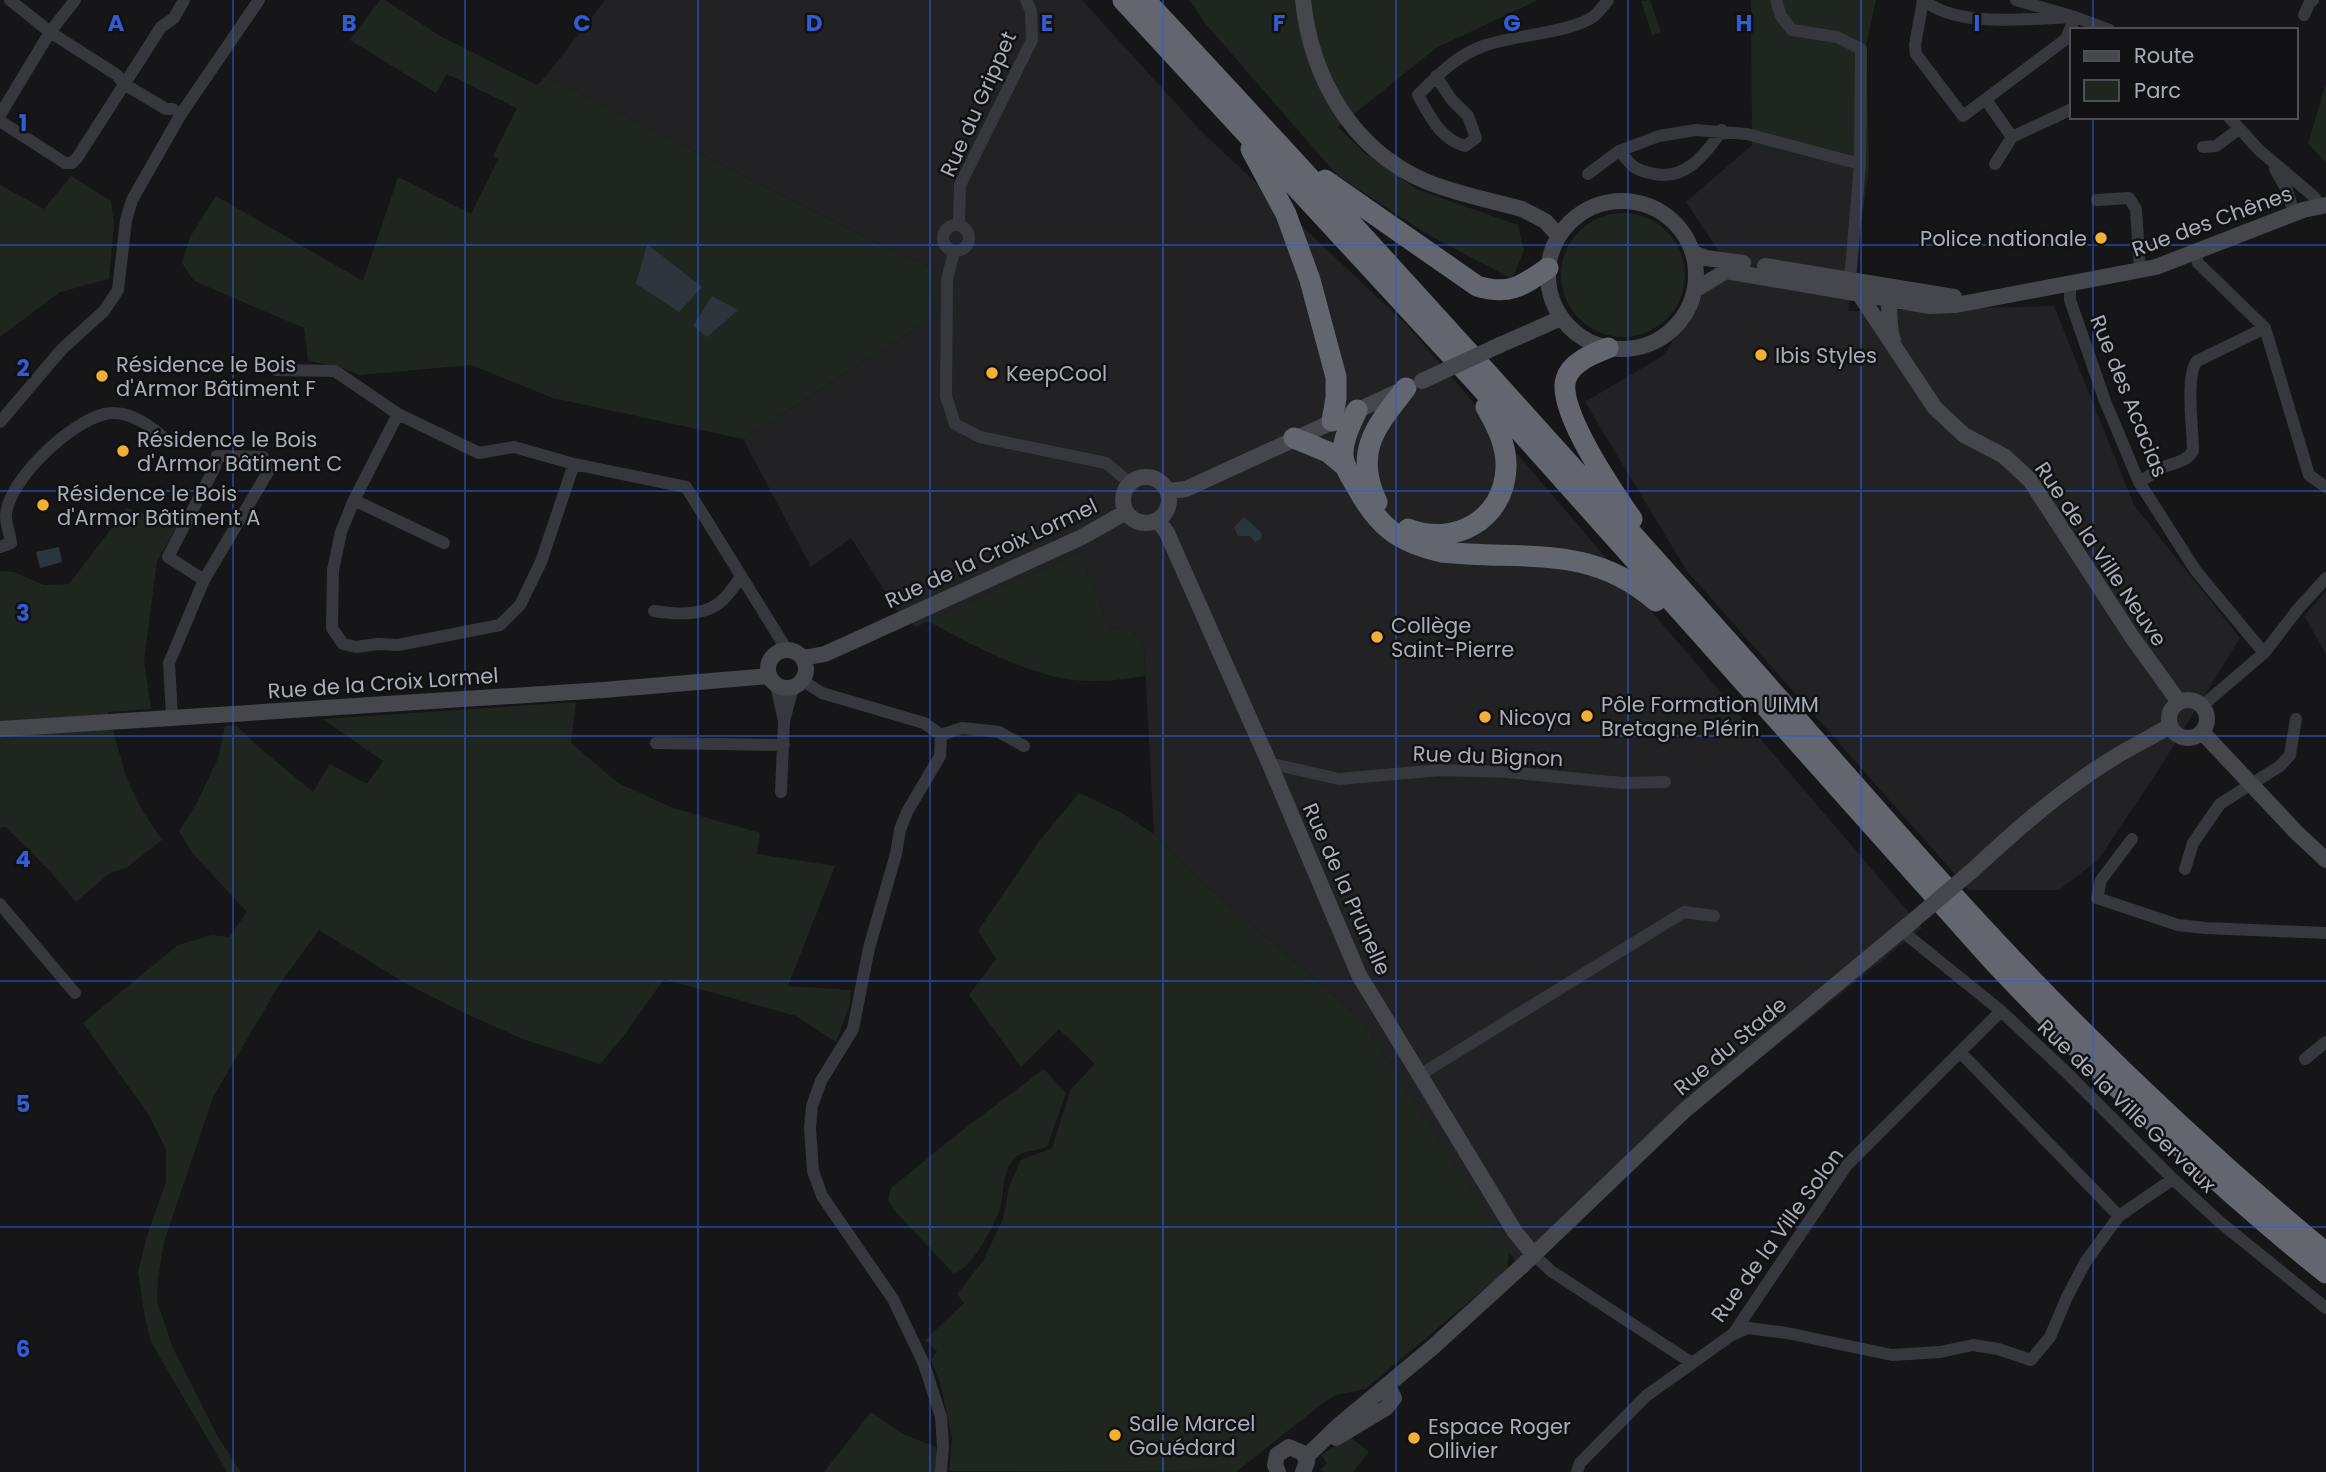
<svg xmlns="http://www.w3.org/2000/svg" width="2326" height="1472" viewBox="0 0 2326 1472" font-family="Poppins,sans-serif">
<rect width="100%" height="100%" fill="#161618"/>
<path fill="#222225" d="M605,0H1082L1201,131L1408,326L1922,928L1693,1113L1523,1274L1361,1019L1203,883L1154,834L1144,647L1133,632L1110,628L1079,553L916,627L902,618L851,538L811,567L743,439L922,324L934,269L873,241L546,76Z
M1752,145L1869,169L1848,311L2054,306L2134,505L2240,638L2159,769L2098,860L2059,890H1969L1687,571L1585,402L1664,355L1725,261L1686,202Z
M2326,591V654L2304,616Z"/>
<path fill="#1e261f" d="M380,0H385L440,36L537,85L546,76L873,241L934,269C941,294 938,304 922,324L743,439L553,398L471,365L360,375L337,366L308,361L304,328L194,281L182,263L190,237L216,196L363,281L398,177L471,214L498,159L493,156L517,108L447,74L436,93L350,40Z
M1190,0H1538L1436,48L1338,127L1365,153L1416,189L1518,225L1524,251L1512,279L1425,233L1337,175L1204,22Z
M1650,0L1661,32L1652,35L1641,1Z
M1751,0H1876L1866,46L1869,169L1752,145Z
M2326,83V163L2308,143Z
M71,176L111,201L114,226L109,279L60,292L0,337V185L44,209Z
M1561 275a62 62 0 1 1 124 0a62 62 0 1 1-124 0Z
M127,508L178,525L157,561L144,661L151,709L108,712L126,777L142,810L162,840L126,868L110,873L76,902L48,869L6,827L0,828V571L14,572L44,585L69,584Z
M1079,553L1110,628L1133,632L1144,647L1145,676C1129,678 1113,681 1096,681C1042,683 975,647 928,621Z
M576,702L571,743L618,783L673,808L760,833L757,854L835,866L788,986L851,990L850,1004L836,1042L796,1016L664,979L622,1038L600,1064L523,1039L462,1012L405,983L319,930L279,985L213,1097L164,1242L158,1279L157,1302L173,1348L218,1437L241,1472H227L151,1342L145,1318L138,1272L147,1236L166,1182V1149L149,1115L83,1023L178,945L212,935L229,937L247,912L193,854L179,831L197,803L218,758L225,726L236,725L262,750L313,792L330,764L367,784L383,761L322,719Z
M1079,793L1120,812L1154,834L1203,883L1361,1019L1509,1251L1507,1270L1365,1389L1335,1395L1323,1403L1236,1472L949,1471L952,1437L940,1383L931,1360L937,1351L925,1340L964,1303L957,1294L983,1261L1003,1219L1009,1187L1021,1160L1052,1148L1071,1089L1095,1064L1059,1029L1021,1067L969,995L996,959L978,931L1040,840Z
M1044,1069L1066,1093L1047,1147C1038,1150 1022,1151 1016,1157C1001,1170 1005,1192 1000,1209C994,1225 971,1272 953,1273L893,1209L888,1200L891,1188L960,1132Z
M871,1412L903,1434L936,1447V1472H824Z
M1350,1437L1369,1452L1353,1472H1324L1320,1470L1327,1463L1321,1455Z"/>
<path fill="#2c353c" d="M647,244L702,287L679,312L636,284Z
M712,296L738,310L707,337L693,326Z
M1244,517L1262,533L1261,539L1255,542L1250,536H1238L1234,527Z
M59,547L62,562L40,568L36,552Z"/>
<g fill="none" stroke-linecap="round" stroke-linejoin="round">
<path stroke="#37383d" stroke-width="12" d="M10,0L50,32L117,75L124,84L166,109H173
M1776,0L1781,16L1792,30L1837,37L1861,49L1860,164L1850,280
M1923,0L1915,45L1916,54L1963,116L2066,39L2075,17
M1924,0C1957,29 2033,18 2075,17
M2016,0L2075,17L2110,30
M2304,15L2310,2L2313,0
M1436,76L1451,99L1468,116L1476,138L1465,146C1440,139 1430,116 1418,95C1438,75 1456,56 1483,46C1512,35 1572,33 1594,16C1599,12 1604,5 1608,0
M1986,100L2012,137L1995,164
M0,115L50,32L75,0
M2229,117L2259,150L2312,195L2321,205
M0,121L65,163H72L77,158L161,27L174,18L184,0
M2012,137L2072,109
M2203,147L2216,146L2239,129
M1619,151C1624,156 1629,163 1634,167C1639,170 1645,172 1650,173C1684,183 1705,155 1722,130
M2275,169L2287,190L2294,214
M1588,174L1619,151L1659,136L1696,130L1747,134L1860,164
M2097,200L2129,198L2136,209L2140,271
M943 238a13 13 0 1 1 26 0a13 13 0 1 1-26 0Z
M959,225L960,185L1032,40L1031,11L1026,0
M954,251L947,280L946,396L955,424L980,437L1106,463L1130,483
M2195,253L2198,263L2265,328L2309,475L2326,487
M2070,284V300L2105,401L2139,482L2196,571L2264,653
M276,370L335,371L398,414L479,453L514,447L574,464L686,487L787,650
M398,414L354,500L444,543
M0,422L62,349L104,311L118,290L126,220L132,200L181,114L259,0
M2139,482C2148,477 2156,471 2164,467C2176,462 2186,462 2193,451C2193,430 2185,376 2197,361L2265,328
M354,500L341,532L333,570L332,628L343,644L356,647L378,644L398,645L500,625L520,605L541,562L574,464
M0,547L11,543C10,534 6,525 6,516C7,481 71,421 105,414C127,409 148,424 163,437
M654,611C673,614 703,616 719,603C728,597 734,586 741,577
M803,681L822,693L924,723L941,735L940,756L907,812L900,830L896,854L869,948L853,1029L821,1081L812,1106L810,1128L813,1171L822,1196L893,1299L924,1364L941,1417L943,1446L941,1472
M776,685L784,721L793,688
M2202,706L2264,653L2298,609L2326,578
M172,717L169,663L204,580L268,472L263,457L217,456L215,467L168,557L204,580
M941,735L962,728L999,732L1024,746
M656,743L784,745
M1271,767L1277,765L1339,779L1440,770L1507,772L1622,783L1665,782
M781,792L784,721
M2132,839L2101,880L2097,898L2178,925L2206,928L2326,933
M2185,869L2193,843L2220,804L2280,766L2290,755L2296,719
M0,904L75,993
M1902,931L2001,1011L2066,1072L2173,1179L2221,1223L2326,1308
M1960,1052L2119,1216
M2305,1059L2326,1042
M1418,1076L1684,912L1714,916
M1534,1255L1551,1271L1692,1363
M1734,1334L1748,1328L1787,1333L1892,1355L1940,1352L1973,1345L1998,1349L2031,1360L2050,1337L2067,1297L2086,1261L2119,1216L2173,1179
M1577,1472L1580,1463L1646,1396L1733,1334L1847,1165L2001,1011"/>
<path stroke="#45474d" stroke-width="16" d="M1303,0C1311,77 1351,149 1425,181C1456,194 1490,200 1522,209L1545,221L1559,236
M1548 275a74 74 0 1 1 148 0a74 74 0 1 1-148 0Z
M1693,253L1706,258L1743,263
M1765,266L1954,297
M1850,280L1935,408L1964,435L2004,456L2030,480L2132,637L2179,702
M1695,290L1726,271L1930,306L1956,305L2156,267L2303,210L2326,205
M1885,291C1893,306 1886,320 1893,340
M1500,345L1561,318
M1123 500a23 23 0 1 1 46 0a23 23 0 1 1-46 0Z
M1168,491L1186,489L1406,388
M1158,520L1167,533L1271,767L1359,975L1515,1232L1534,1255
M768 669a19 19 0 1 1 38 0a19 19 0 1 1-38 0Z
M803,658L825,654L1082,537L1126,512
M2169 719a19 19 0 1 1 38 0a19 19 0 1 1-38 0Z
M0,729L603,690L769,676
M2202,732L2297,833L2326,860
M1973,870C2018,828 2065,787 2118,755C2135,745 2153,736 2170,726
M1336,1438L1386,1408L1394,1398L1388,1386
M1306,1457L1338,1426L1433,1347L1523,1265L1685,1110L1908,925
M1278,1472L1275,1465L1277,1455L1289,1447L1303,1453L1307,1462L1303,1472"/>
<path stroke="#63666e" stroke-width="21" d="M1123,0L1476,382L1993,961C2098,1072 2207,1178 2326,1273
M1145,0C1344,213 1539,429 1733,647C1833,759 1930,874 2034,982C2127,1078 2223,1168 2326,1253
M1251,149L1286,214L1310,280L1336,377V398L1332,421
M1325,180L1477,286C1509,296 1522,286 1548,268
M1608,348C1593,354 1571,362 1566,379C1556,409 1614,493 1632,519
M1357,410C1351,424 1342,440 1343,456C1344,467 1351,477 1356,486C1378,526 1397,542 1442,552C1524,561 1589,543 1656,601
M1294,438L1328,452L1346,467
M1377,502C1353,452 1376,426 1406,388
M1408,529C1454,547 1504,520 1506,468C1507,446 1497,426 1486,407"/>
<path stroke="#45474d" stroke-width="16" d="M1422,381L1500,345
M1908,925L1973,870"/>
</g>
<path fill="none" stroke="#325cd3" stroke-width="2" stroke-opacity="0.55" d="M233,0V1472M465,0V1472M698,0V1472M930,0V1472M1163,0V1472M1396,0V1472M1628,0V1472M1861,0V1472M2093,0V30M2093,117V1472M0,245H2326M0,491H2326M0,736H2326M0,981H2326M0,1227H2326"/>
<g fill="#f2b134" stroke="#111113" stroke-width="2.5">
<circle cx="2101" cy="238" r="7"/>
<circle cx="1761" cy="355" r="7"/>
<circle cx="992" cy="373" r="7"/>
<circle cx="102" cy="376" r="7"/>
<circle cx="123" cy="451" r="7"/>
<circle cx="43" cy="505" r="7"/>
<circle cx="1377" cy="637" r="7"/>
<circle cx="1587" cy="716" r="7"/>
<circle cx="1485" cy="717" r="7"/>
<circle cx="1115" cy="1435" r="7"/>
<circle cx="1414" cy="1438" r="7"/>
</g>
<g text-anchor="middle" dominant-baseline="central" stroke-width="5" stroke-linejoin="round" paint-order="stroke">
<g font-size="21" fill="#a8adb8" stroke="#111113">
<text transform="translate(978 104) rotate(-66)">Rue du Grippet</text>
<text transform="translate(2212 221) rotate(-20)">Rue des Chênes</text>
<text transform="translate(2129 396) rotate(68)">Rue des Acacias</text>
<text transform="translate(991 553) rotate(-25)">Rue de la Croix Lormel</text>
<text transform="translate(2101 554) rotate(56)">Rue de la Ville Neuve</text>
<text transform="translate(383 683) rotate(-4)">Rue de la Croix Lormel</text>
<text transform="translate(1488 756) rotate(2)">Rue du Bignon</text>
<text transform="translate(1347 889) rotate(66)">Rue de la Prunelle</text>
<text transform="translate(1730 1046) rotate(-40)">Rue du Stade</text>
<text transform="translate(2127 1106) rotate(44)">Rue de la Ville Gervaux</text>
<text transform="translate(1777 1235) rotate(-54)">Rue de la Ville Solon</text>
</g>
<g font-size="21" fill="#a8adb8" stroke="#111113" text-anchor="start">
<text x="2087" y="238" text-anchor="end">Police nationale</text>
<text x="1775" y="355">Ibis Styles</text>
<text x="116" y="364">Résidence le Bois<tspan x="116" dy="24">d'Armor Bâtiment F</tspan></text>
<text x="1006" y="373">KeepCool</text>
<text x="137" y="439">Résidence le Bois<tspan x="137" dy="24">d'Armor Bâtiment C</tspan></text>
<text x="57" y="493">Résidence le Bois<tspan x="57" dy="24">d'Armor Bâtiment A</tspan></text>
<text x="1391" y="625">Collège<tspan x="1391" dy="24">Saint-Pierre</tspan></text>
<text x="1601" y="704">Pôle Formation UIMM<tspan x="1601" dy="24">Bretagne Plérin</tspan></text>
<text x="1499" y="717">Nicoya</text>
<text x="1129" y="1423">Salle Marcel<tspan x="1129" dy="24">Gouédard</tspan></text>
<text x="1428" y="1426">Espace Roger<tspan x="1428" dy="24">Ollivier</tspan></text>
</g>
</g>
<g font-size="23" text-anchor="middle" font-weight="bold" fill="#325cd3" stroke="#111113" stroke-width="5" stroke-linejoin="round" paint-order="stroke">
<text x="116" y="31">A</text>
<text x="349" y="31">B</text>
<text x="582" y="31">C</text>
<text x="814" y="31">D</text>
<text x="1047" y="31">E</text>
<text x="1279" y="31">F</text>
<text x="1512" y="31">G</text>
<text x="1744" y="31">H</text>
<text x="1977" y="31">I</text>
<text x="23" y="131">1</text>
<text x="23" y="376">2</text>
<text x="23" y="621">3</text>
<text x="23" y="867">4</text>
<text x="23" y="1112">5</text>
<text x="23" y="1357">6</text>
</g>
<rect x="2070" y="28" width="228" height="91" fill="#111113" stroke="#4d4f55" stroke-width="2"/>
<rect x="2084" y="51" width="35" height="10" fill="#45474d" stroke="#4d4f55" stroke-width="2"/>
<text x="2134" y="63" font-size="21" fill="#a8adb8">Route</text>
<rect x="2084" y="80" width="35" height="21" fill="#1e261f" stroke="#4d4f55" stroke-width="2"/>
<text x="2134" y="98" font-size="21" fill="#a8adb8">Parc</text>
</svg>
